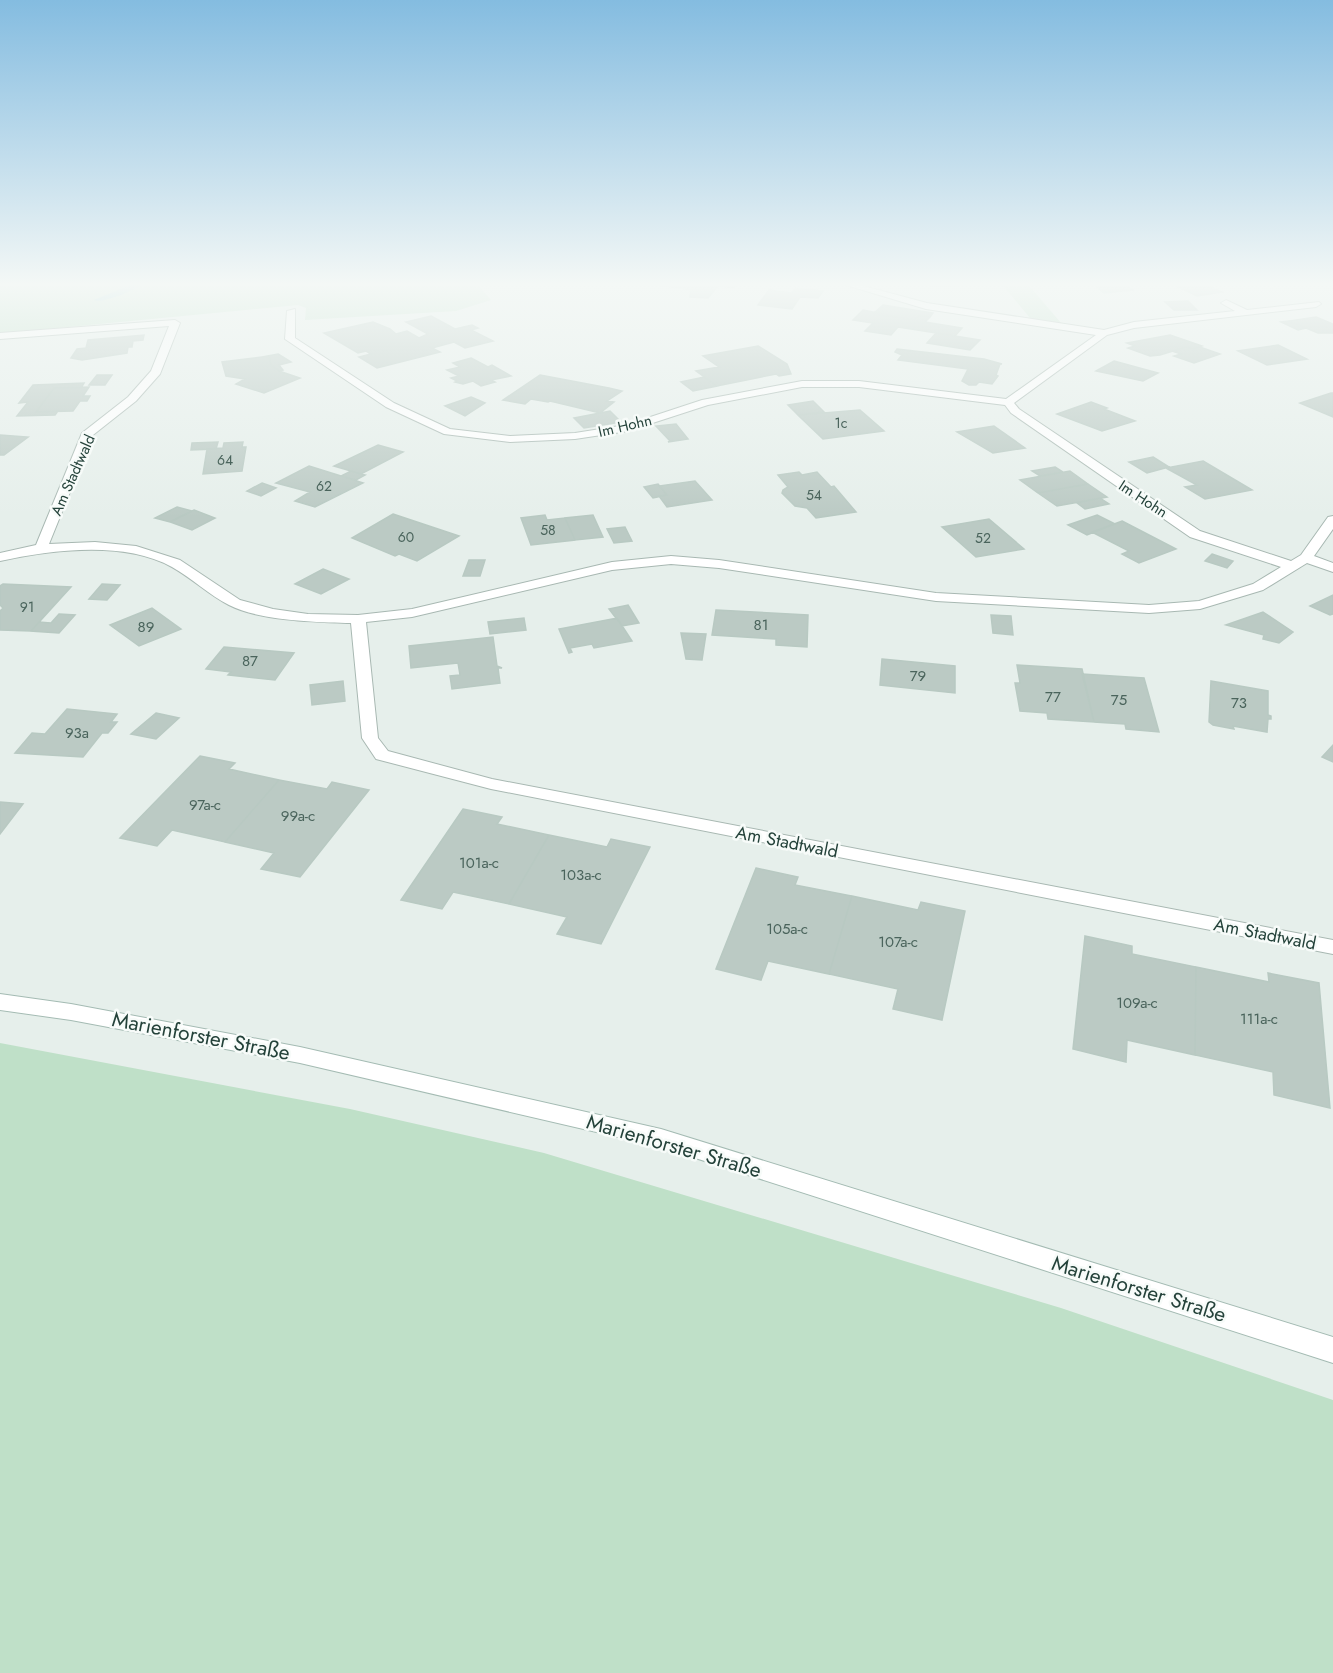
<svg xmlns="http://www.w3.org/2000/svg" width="1333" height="1673" viewBox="0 0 1333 1673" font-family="Jost,sans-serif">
<rect width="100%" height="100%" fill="#e6efeb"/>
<path fill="#bfe0c8" d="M0,283H476L491,300L456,311L305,320L306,308L298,305L6,333H0Z
M1001,283H1027L1061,323L1030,318Z
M0,1043L350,1109L544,1153L1061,1308L1333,1400V1673H0Z"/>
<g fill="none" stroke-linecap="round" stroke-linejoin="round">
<path fill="#8ec9d4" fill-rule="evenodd" d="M135,283H144C136,290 102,304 94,300Z"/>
</g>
<path fill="#bbcac4" stroke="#b8c9c2" stroke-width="1.5" d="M666,283H737L734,288L718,286L708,298L690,297L691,290L688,289L663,286Z
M931,283H984L986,285L933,286Z
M1092,283H1136L1123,284L1133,290L1104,293Z
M1200,283L1222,292L1197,296L1176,286Z
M795,288L823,291L818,298L800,297L792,309L758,305L769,290L792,293Z
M1188,301L1197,310H1174L1165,302Z
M883,305L914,310L933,313L930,317L920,316L917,318L908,319L873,314Z
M863,310L908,319L917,318L920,316L930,317L925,322L962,328L955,336L898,327L891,335L865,331L873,323L853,320Z
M431,316L455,329L472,325L478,328L471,330L493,341L465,348L454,342L432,348L440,352L377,368L359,357L371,354L366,351L358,353L324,333L373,322L390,329L396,334L407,331L419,338L428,334L406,322Z
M1316,317L1333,324V333H1318L1289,321Z
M1289,321L1306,328L1298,330L1281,322Z
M936,333L955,336L980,340L970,350L927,343Z
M144,335L143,340L133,341L132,347H128L127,353L82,360L71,358L77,349L86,348L88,340Z
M1170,335L1202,346L1193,349L1186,347L1160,355L1150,356L1128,348L1135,346L1127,343Z
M1278,345L1307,359L1267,365L1238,351Z
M758,346L787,364L791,374L779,376L776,374L717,386L696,371L719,367L703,356Z
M1186,347L1193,349L1200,347L1220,354L1194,363L1174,356L1181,354L1172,351Z
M897,349L984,359L1002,364H1000L996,375L998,376L992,384L979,382L976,385H969L962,381L968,369L898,360L902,355L895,352Z
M278,354L291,362L279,365L283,370L279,371L271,365L269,356L262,357Z
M269,356L271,365L279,371L300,378L264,393L236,384L245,379L226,376L222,362Z
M471,358L488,367L492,365L511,376L491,380L495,382L481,386L473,381L463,384L455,382L457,381L451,378L459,376L447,370L460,367L453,363Z
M1114,361L1158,373L1143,381L1096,371Z
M97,375H112L105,385H89Z
M540,375L609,388L622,391L607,401L614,402L600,413L550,401L548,402L531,399L525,404L503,400Z
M704,377L717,386L693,391L681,382Z
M84,383L81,388H54L36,412L58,411L55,415L17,416L28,402L19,403L33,385Z
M89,387L83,396H90L87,401H80L73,411L36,412L54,388Z
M1331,393H1333V417L1300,403Z
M471,397L485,403L465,416L445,406Z
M813,401L824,412L798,415L788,405Z
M1091,402L1107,408L1104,409L1135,421L1102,431L1057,414Z
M860,410L884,431L823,439L798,415Z
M610,411L621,422L584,428L574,418Z
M676,424L688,439L668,442L670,441L656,426Z
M994,426L1025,448L993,453L957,432Z
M0,435L28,437L4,455H0Z
M218,442L216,449L191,450L192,443Z
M243,442L242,447H246L242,471L203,474L207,449L223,448L224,443Z
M378,445L403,452L361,474L334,466Z
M1153,457L1169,467L1147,473L1129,462Z
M1203,461L1252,490L1205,499L1185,487L1197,485L1166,468Z
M309,466L341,476L363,483L315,507L295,501L310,492L276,483Z
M1055,467L1063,472L1040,476L1032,471Z
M351,471L361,474L365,475L356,480L341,476Z
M1070,471L1088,484L1038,493L1020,480Z
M799,472L802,475L817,472L831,487L834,486L856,512L816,518L807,508L795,506L782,493L783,490L788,487L778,475Z
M695,481L712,500L667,507L659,496L667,495L659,486Z
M262,483L276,488L261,496L247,491Z
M658,484L667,495L653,498L644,487Z
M1088,484L1107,497L1057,506L1038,493Z
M1100,498L1109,504L1085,509L1077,503Z
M177,507L192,511L170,522L155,518Z
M194,510L215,518L192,530L170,522Z
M393,514L459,536L417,561L399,554L395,556L352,538Z
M545,515L547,520L565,518L575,540L531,545L521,518Z
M593,515L603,537L575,540L565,518Z
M1097,515L1115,524L1087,535L1068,525Z
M989,519L1024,549L976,557L942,527Z
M1122,521L1176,549L1139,563L1122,554L1129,551L1092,532Z
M625,527L632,541L614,543L607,529Z
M1212,554L1233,561L1227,568L1205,561Z
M469,560H485L480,576H463Z
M323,569L349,579L321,594L295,584Z
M3,584L71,587L31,631L0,630V611L3,608L0,605V586Z
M102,584L120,585L107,600L89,599Z
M1333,595V614L1330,615L1310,606Z
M628,605L639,623L622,626L609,609Z
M152,608L181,629L139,646L110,625Z
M716,610L808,615L807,647L776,645V639L712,635Z
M1263,612L1293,632L1279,643L1263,639L1264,635L1226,625Z
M59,614L75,615L59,633L31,631L39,622L51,623Z
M991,615L1011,616L1013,635L993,633Z
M524,618L526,630L490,634L488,622Z
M617,618L632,641L594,648L592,644L570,648L572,652L569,653L559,629Z
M681,633L706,634L702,660L686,659Z
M493,637L497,666L502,668H498L500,683L452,689L450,676L460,675L458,663L411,668L409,646Z
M224,647L294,653L275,680L228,675L231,672L206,669Z
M882,659L955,666V693L880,685Z
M1017,665L1082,669L1094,722L1048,719L1047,713L1020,711L1015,683H1020Z
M1082,674L1144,678L1159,732L1126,729L1125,724L1094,722Z
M343,681L345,701L312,705L310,685Z
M1211,681L1268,691V715L1271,716V719H1268L1267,732L1233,726L1234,729L1213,725L1209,722Z
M67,709L117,714L111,722H117L108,733H102L83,757L15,753L32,733L45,734Z
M156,713L179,718L156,739L131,734Z
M1333,745V762L1322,757Z
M200,756L235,763L229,769L279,780L225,842L172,830L157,846L120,838Z
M279,780L327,789L332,782L369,790L300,877L261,869L274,853L225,842Z
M0,802L23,804L0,834Z
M463,809L502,817L497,824L549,835L509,904L453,892L442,909L401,900Z
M549,835L607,847L611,839L650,847L601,944L557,934L567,917L509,904Z
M756,868L798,877L795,885L852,896L829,974L768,961L761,980L716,969Z
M852,896L918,910L921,902L965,911L942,1020L893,1009L898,989L829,974Z
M1085,936L1132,946V954L1196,967L1195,1055L1127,1040L1126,1062L1073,1049Z
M1196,967L1269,982L1268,973L1319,983L1330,1108L1274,1095L1273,1072L1195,1055Z"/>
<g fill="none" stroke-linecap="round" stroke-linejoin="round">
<g stroke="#a8b8b2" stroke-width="2">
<path id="minor" d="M839,283H852L927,303L1104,330L1134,322L1235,311L1221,303L1226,300L1247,310L1319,302L1321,304L1316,307L1134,328L1107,335L1014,403L1019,409L1200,531L1291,561L1301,555L1328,517L1333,516V529L1314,556L1333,563V572L1307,563L1263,590L1200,609L1149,613L936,601L719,568L671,564L612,570L412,617L366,622L378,738L388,751L492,779L1333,940V954L491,789L376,759L362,738L351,623C316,622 260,621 229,605C209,595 192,578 172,567C123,540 51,550 0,561V553L36,545L82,433L128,397L151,371L169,326L0,339V333L175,320L180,323L160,374L136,401L93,435L49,544L95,542L136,546L180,560L240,600L273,609L308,614L358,615L412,609L612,562L671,556L719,560L936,593L1149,605L1199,601L1253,584L1281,567L1190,537L1011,413L1005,405L859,387H802L708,405L628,431L575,439L510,442L444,434L386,407L285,339L287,311L295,309V338L394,403L450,429L510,436L575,433L626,425L702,400L802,381H859L1006,399L1096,335L926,309Z"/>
</g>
<g stroke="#a4bbb3" stroke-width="2">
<path id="secondary" d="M0,994L71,1004L300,1047L661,1129L1333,1337V1363L661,1147L300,1063L71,1020L0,1010Z"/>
</g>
<use href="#minor" fill="#fff" fill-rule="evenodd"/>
<use href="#secondary" fill="#fff" fill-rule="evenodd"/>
</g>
<linearGradient id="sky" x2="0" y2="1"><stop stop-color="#84bce0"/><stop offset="0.55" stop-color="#f4f8f6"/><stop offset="1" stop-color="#f4f8f6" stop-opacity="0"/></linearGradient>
<rect width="1333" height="517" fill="url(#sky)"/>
<g text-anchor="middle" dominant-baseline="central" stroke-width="5" stroke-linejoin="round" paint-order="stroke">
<g font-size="14" fill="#4a645c">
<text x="841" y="423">1c</text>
<text x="225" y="460">64</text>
<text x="324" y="486">62</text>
<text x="814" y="495">54</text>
<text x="548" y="530">58</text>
<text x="406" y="537">60</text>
<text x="983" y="538">52</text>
<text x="27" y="607">91</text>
</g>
<g font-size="15" fill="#24423a" stroke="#f7fbf9">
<text transform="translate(625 426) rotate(-13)">Im Hohn</text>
<text transform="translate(73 475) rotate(-66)">Am Stadtwald</text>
<text transform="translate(1143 499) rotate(33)">Im Hohn</text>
</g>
<g font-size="15" fill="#4a645c">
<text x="761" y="625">81</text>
<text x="146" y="627">89</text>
<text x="250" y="661">87</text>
<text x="918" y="676">79</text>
<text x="1053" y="697">77</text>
<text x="1119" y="700">75</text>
<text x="1239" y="703">73</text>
<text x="77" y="733">93a</text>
<text x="205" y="805">97a-c</text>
<text x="298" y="816">99a-c</text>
<text x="479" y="863">101a-c</text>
<text x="581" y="875">103a-c</text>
<text x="787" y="929">105a-c</text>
<text x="898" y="942">107a-c</text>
<text x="1137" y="1003">109a-c</text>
<text x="1259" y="1019">111a-c</text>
</g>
<g font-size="18" fill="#24423a" stroke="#f7fbf9">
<text transform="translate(787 842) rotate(11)">Am Stadtwald</text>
<text transform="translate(1265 934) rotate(11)">Am Stadtwald</text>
</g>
<g font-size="21" fill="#24423a" stroke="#f7fbf9">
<text transform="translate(201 1036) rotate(11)">Marienforster Straße</text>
<text transform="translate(674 1146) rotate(16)">Marienforster Straße</text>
<text transform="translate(1139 1289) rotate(17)">Marienforster Straße</text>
</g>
</g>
</svg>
